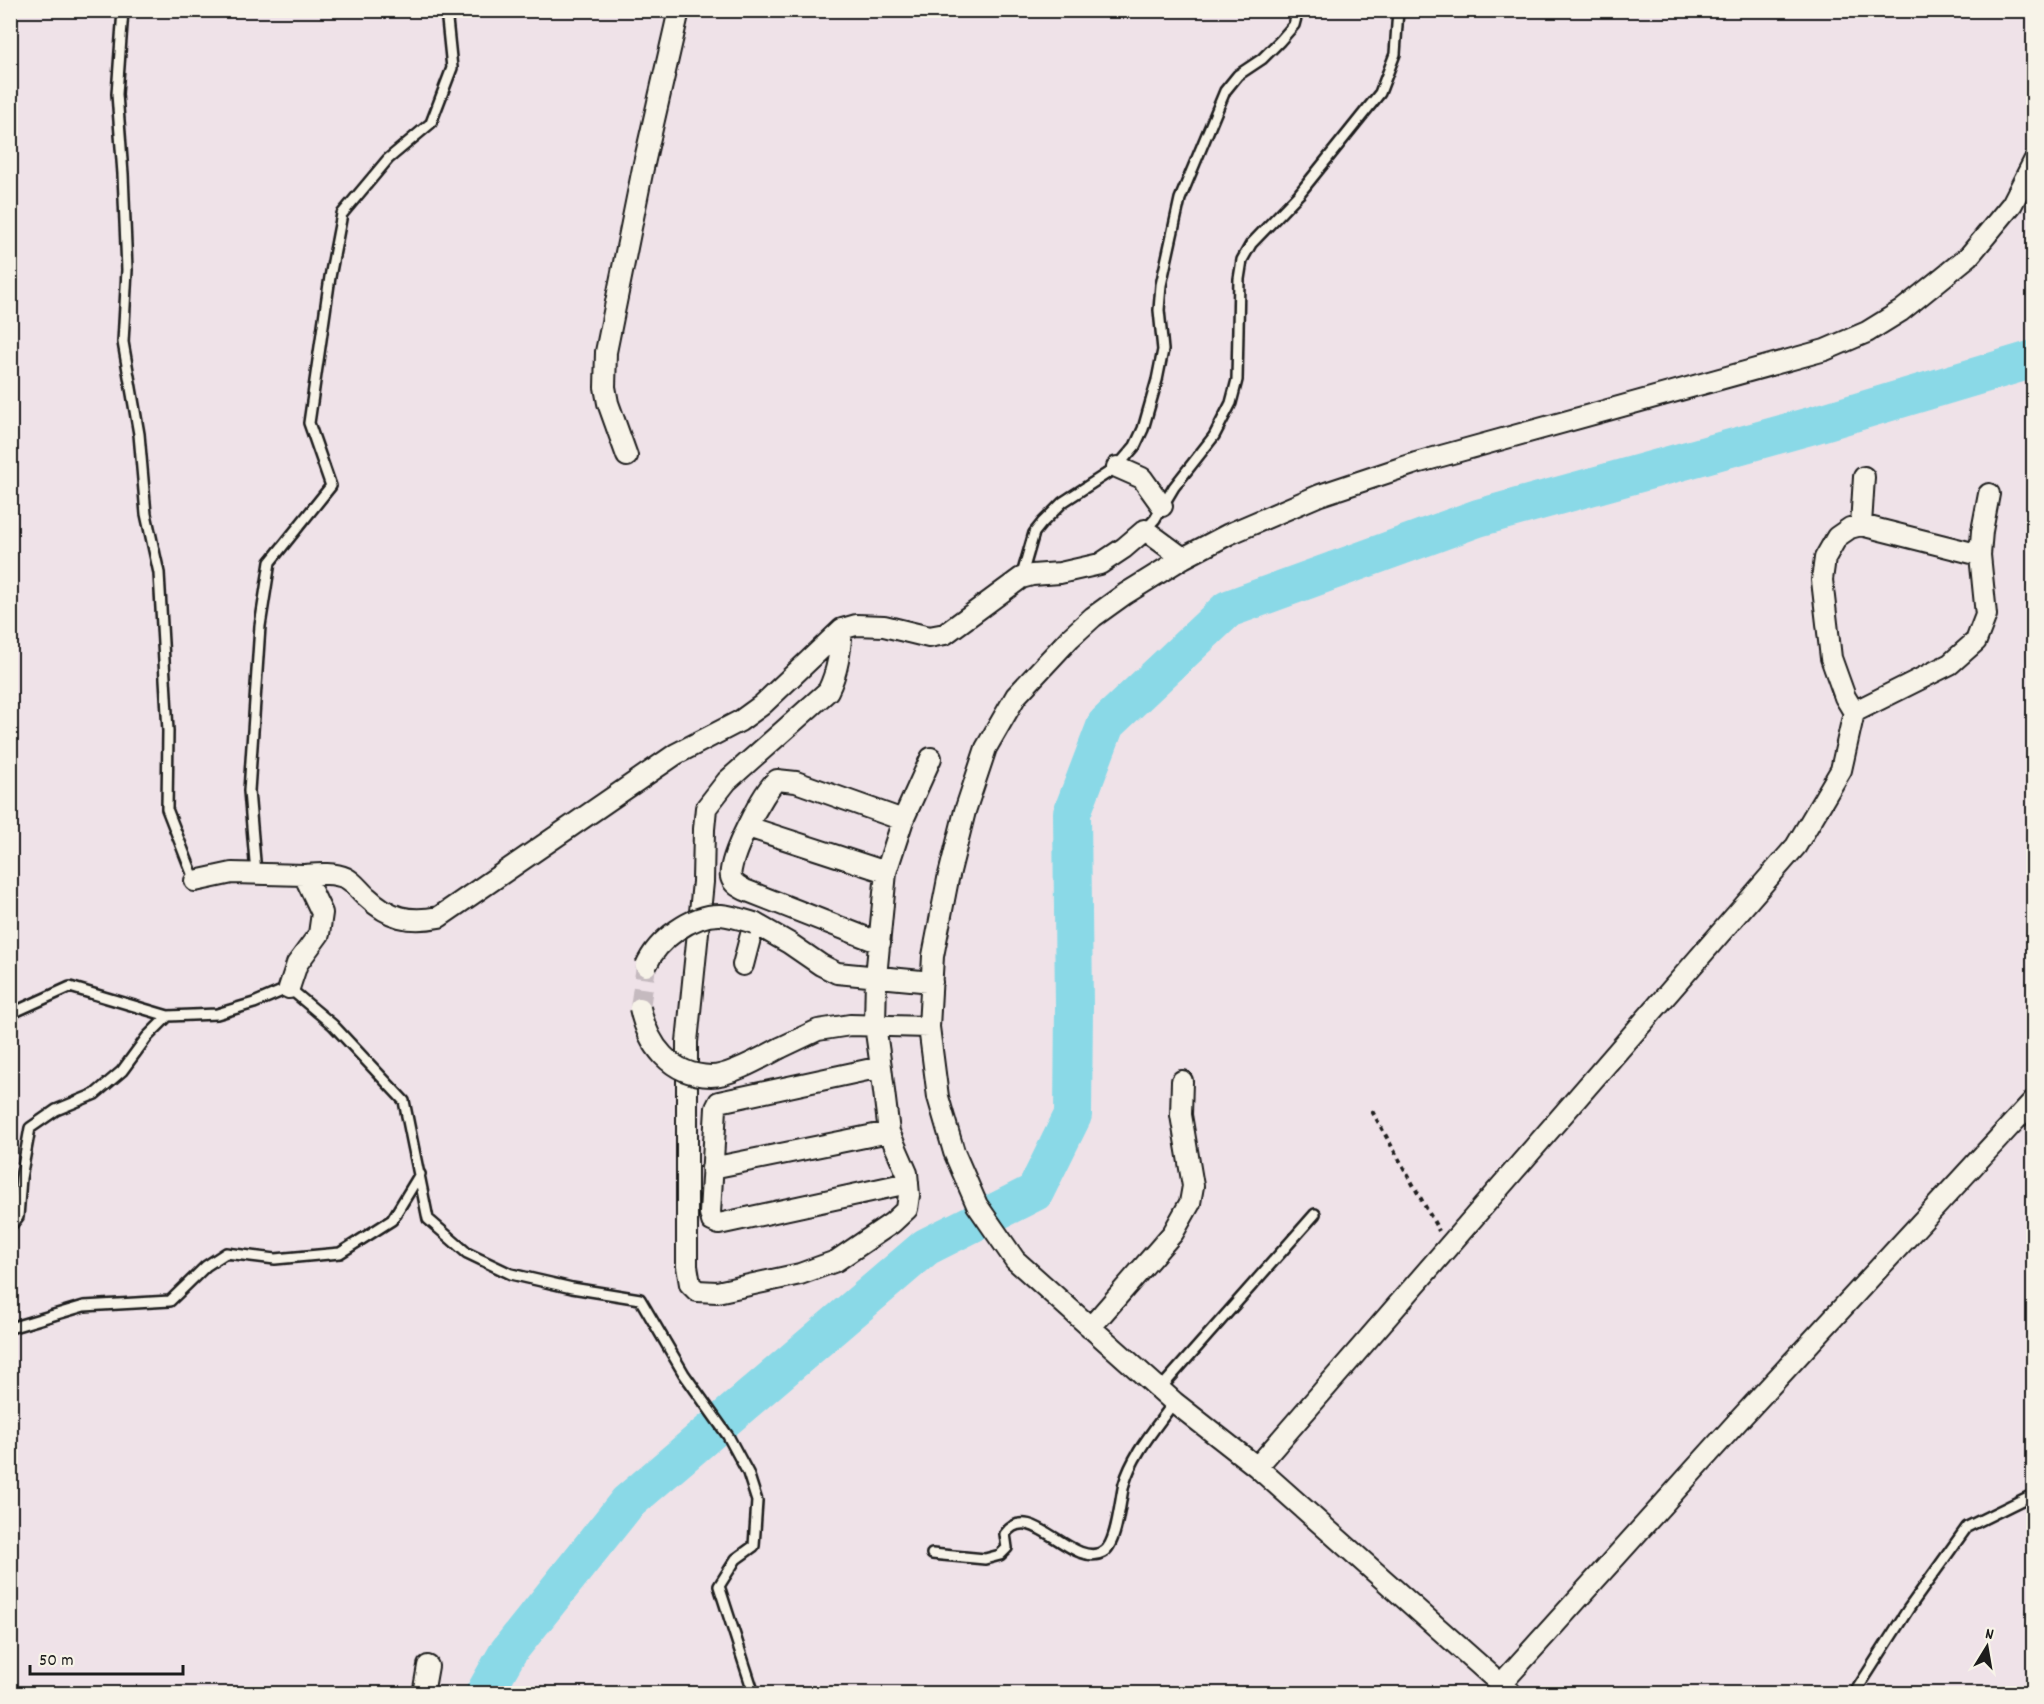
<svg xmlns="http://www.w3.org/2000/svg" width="2044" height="1704" viewBox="0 0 2044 1704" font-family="Dekko,sans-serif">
<rect width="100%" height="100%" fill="#efe2e8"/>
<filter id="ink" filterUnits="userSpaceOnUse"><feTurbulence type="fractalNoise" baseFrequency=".0167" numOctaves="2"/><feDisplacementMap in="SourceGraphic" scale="12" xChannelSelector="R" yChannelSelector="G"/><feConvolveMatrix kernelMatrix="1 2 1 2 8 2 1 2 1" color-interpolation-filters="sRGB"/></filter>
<g filter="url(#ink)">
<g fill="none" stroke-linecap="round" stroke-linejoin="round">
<path stroke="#8ad9e7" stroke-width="38" d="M484,1694L508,1652L627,1503L926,1247L1035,1192L1073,1115L1074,1007L1072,813L1106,724L1228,609L1478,518L1810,426L2034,359"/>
<path stroke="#c5babf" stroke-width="20" stroke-dasharray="20 10" stroke-linecap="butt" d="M640,1008L646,966"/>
<g stroke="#1c1c1c" stroke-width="14">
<path id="lane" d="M123,10L117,94L123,174L127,270L123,342L139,434L146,514L159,573L168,731L167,809L195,881
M1145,530L1155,519L1174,487L1214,436L1231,403L1237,380L1239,279L1242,260L1251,244L1299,194L1380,93L1395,54L1398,10
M1021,578L1034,533L1042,523L1063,502L1117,467L1135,446L1143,429L1157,380L1163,350L1159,310L1161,285L1180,199L1225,91L1238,75L1262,59L1280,41L1294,25L1298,10
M256,873L249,791L260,626L270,562L331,486L309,423L330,277L342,214L388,159L431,123L452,68L446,10
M10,1014L70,987L168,1016
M10,1227L18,1217L21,1178L30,1128L56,1110L95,1094L122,1071L147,1037L168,1016L217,1014L254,1003L289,988L333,1025L404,1101L428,1219L467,1253L511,1274L572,1288L640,1299L684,1374L728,1436L748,1473L757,1501L754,1546L736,1559L719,1586L754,1694
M10,1328L84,1306L170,1301L206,1266L226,1253L275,1259L340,1253L392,1220L420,1174
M1160,1389L1315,1214
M932,1554L985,1559L1000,1555L1007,1548L1005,1534C1030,1498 1072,1569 1103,1552C1117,1545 1120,1500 1124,1484C1133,1453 1156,1428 1174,1402
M1854,1694L1909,1608L1967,1527L2034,1494"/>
</g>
<g stroke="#1c1c1c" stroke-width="24">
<path id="street" d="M627,456L608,403L605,387L606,352L643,168L679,10
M1117,467L1142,478L1162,506
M1861,525L1864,477
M842,629C840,651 838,671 828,691L727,781L706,808L704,829L703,882L687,1042V1266L690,1284L697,1291L717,1292L800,1274L836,1261L892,1223L907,1209L909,1195L907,1173L889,1132L881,1067L875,1025L876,977L886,872L903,820L931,758
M1854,712L1950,664L1976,641L1986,615L1980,555L1982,531L1989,494
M748,827L886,872
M195,881L232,873L304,875
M880,943L745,890C739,887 733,884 731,877C726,863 764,789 777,780L796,782L903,820
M743,965L754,923L789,943L821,965L837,973L932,982
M289,988L297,964L319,934L322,913L304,875C317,874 333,872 346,878C353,881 360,891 367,897C389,918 409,923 439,917L676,754L740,721L762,705L842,629L856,625L884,626L929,637L945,634L1021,578L1032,575L1060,573L1100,564L1124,548L1145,530L1183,558
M780,1048L818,1030L850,1025L929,1027
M881,1067L719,1102L716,1108L710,1213L712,1221L719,1224L908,1183
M712,1168L889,1132
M1090,1328L1173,1233L1190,1203L1193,1186L1181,1115L1182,1081
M1257,1467L1796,846L1841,770L1854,712L1845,697L1831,658L1822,580L1825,558L1837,537L1850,528L1861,525L1980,555
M1501,1684L1739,1420L2034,1100
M423,1694L428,1666
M1512,1694L1257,1467L1174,1402L1015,1260L977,1205L954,1152L938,1097L929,1027L933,956L948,879L965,811L986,748L1016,696L1070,638L1093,617L1125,594L1183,558L1229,534L1320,495L1416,463L1825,350L1867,332L1901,311L1969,256L2012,204L2034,161"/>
</g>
<path stroke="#1c1c1c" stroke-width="4" stroke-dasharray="4.5 4.5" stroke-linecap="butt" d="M1372,1111L1439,1231"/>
<use href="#lane" stroke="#f7f3e8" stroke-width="9"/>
<use href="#street" stroke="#f7f3e8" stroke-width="20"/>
<g stroke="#1c1c1c" stroke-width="24" stroke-linecap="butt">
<path id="street-bridge" d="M646,966C657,940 692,914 721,915C732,916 744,920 754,923
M640,1008C648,1045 670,1075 711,1076C730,1076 763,1057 780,1048"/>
</g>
<use href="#street-bridge" stroke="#f7f3e8" stroke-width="20"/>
</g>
</g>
<rect width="2044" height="1704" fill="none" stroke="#f7f3e8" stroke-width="36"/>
<rect x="18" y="18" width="2008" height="1668" fill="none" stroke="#1c1c1c" stroke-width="2" filter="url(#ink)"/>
<g transform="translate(1987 1647) rotate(11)" stroke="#f7f3e8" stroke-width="4.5" paint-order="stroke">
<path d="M0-4.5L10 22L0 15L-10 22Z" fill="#1c1c1c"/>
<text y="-9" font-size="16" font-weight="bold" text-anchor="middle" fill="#1c1c1c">N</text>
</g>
<path d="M30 1665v9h153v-9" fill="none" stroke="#1c1c1c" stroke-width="3"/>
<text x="39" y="1665" font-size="18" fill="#1c1c1c" stroke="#f7f3e8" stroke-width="4.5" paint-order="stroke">50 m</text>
</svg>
